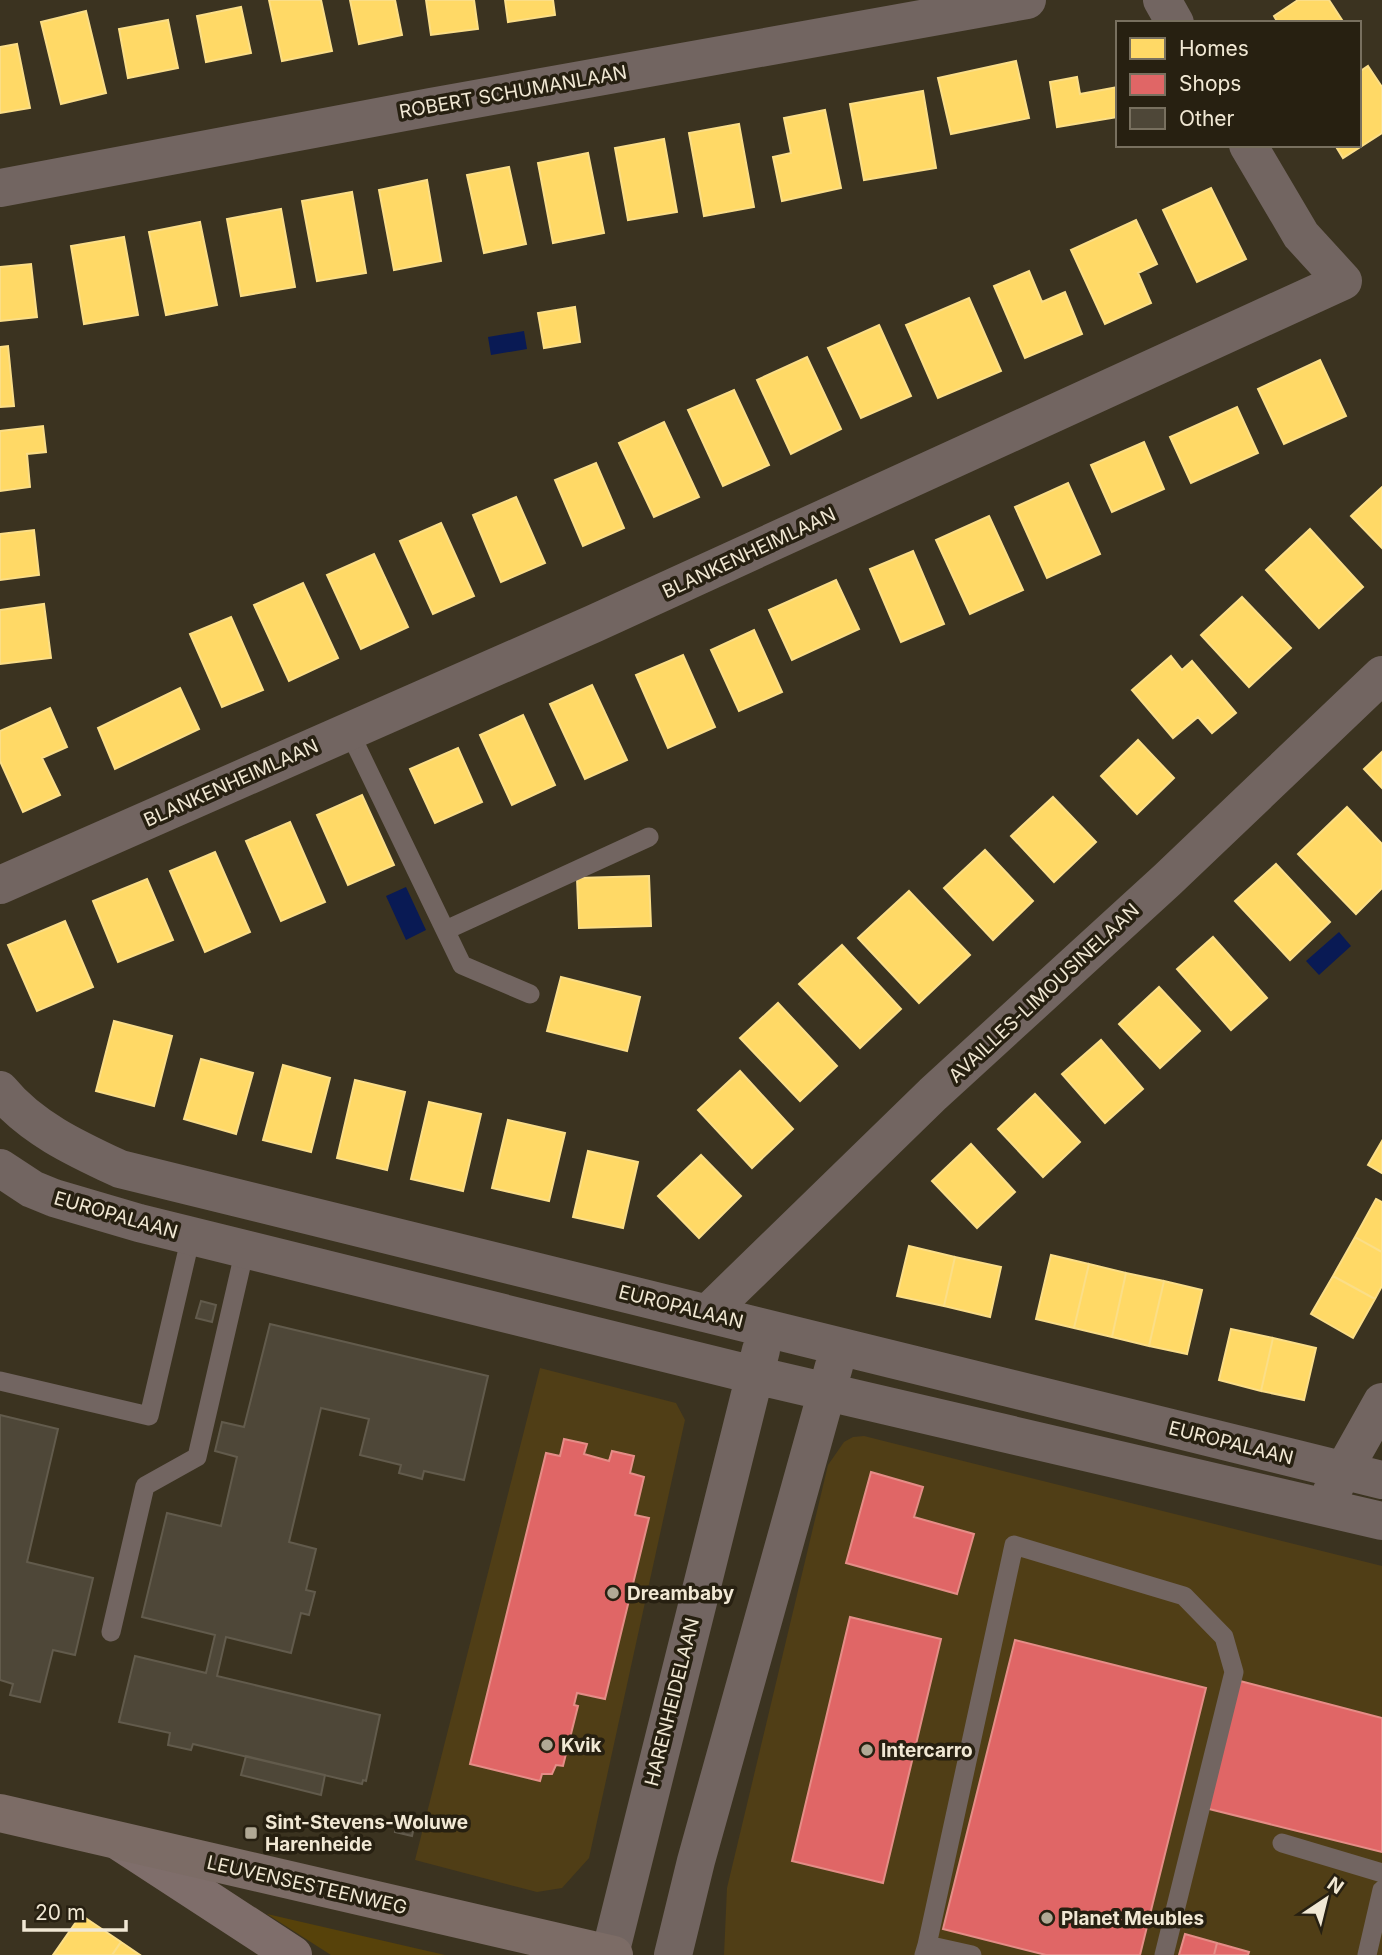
<svg xmlns="http://www.w3.org/2000/svg" width="1382" height="1955" viewBox="0 0 1382 1955" font-family="Inter,sans-serif">
<rect width="100%" height="100%" fill="#3b3320"/>
<path fill="#503e16" d="M540,1368L676,1403L685,1420L589,1858L562,1888L537,1892L415,1860Z
M864,1436L1382,1566V1955H724L727,1888L828,1465L844,1442L853,1437Z"/>
<path fill="#57420a" d="M267,1914L445,1955H331Z"/>
<path fill="#091a54" d="M524,331L527,349L491,355L488,337Z
M406,887L426,930L406,940L386,896Z
M1339,932L1351,946L1319,975L1306,961Z"/>
<path fill="#ffd966" stroke="#fbde87" stroke-width="2" d="M269,0H321L332,51L282,61Z
M350,0H395L402,35L359,44Z
M426,0H474L478,29L431,35Z
M505,0H553L555,15L508,22Z
M1298,0H1329L1344,23H1278L1274,16Z
M241,7L251,53L206,62L197,16Z
M86,11L106,93L61,104L41,22Z
M168,20L178,68L128,78L119,29Z
M17,44L30,108L0,113V47Z
M1016,61L1029,118L951,134L938,78Z
M1368,66L1382,87V133L1343,158L1335,145H1359V72Z
M1077,77L1080,94L1118,87V117L1057,127L1050,82Z
M923,91L936,168L864,180L850,104Z
M825,110L841,188L782,201L773,157L791,153L784,118Z
M739,124L754,207L704,216L689,133Z
M664,139L677,212L628,220L615,148Z
M588,153L604,233L553,243L538,163Z
M509,167L526,244L484,253L467,175Z
M427,180L441,261L394,270L379,190Z
M1211,188L1246,259L1197,282L1163,210Z
M352,192L366,273L317,281L302,201Z
M281,209L295,287L241,296L227,219Z
M1136,220L1157,264L1138,273L1151,303L1105,324L1071,250Z
M200,222L217,305L166,315L149,232Z
M124,237L138,315L84,324L71,246Z
M31,264L37,317L0,321V267Z
M1029,271L1042,302L1065,292L1082,334L1025,358L994,286Z
M969,298L1001,371L938,398L906,325Z
M575,307L580,342L544,348L538,313Z
M879,325L911,396L861,418L828,348Z
M8,346L14,406L0,407V347Z
M807,357L841,429L791,454L757,380Z
M1320,360L1346,416L1284,444L1258,389Z
M734,390L769,465L723,486L688,410Z
M1237,407L1258,453L1191,483L1170,437Z
M664,422L699,497L654,517L619,443Z
M43,426L46,452L27,454L30,487L0,491V431Z
M1144,442L1164,489L1112,512L1091,465Z
M596,463L624,528L583,546L555,480Z
M1068,483L1100,554L1047,578L1015,507Z
M1382,487V548L1351,516Z
M516,497L545,563L501,582L473,515Z
M989,516L1023,590L970,614L936,540Z
M441,523L474,596L433,614L400,541Z
M1310,529L1363,587L1319,628L1266,570Z
M34,530L39,575L0,580V534Z
M913,551L944,624L901,642L870,569Z
M374,554L408,627L361,649L327,575Z
M836,580L859,629L792,660L769,610Z
M303,583L338,658L289,681L254,605Z
M1242,597L1291,648L1249,687L1201,635Z
M44,604L51,658L0,664V610Z
M231,617L263,690L222,707L190,634Z
M754,630L782,692L739,711L711,650Z
M683,655L715,727L668,748L636,675Z
M1171,656L1182,670L1192,661L1236,713L1212,733L1198,717L1173,738L1132,690Z
M592,685L627,760L585,779L550,704Z
M180,688L199,729L115,769L98,728Z
M50,708L67,747L42,758L60,795L23,812L0,761V731Z
M523,715L555,785L512,805L480,735Z
M1138,740L1174,778L1137,814L1101,776Z
M458,748L482,802L435,823L410,769Z
M1382,752V788L1364,769Z
M362,795L394,865L348,885L317,815Z
M1053,797L1096,842L1054,882L1011,836Z
M1347,807L1382,844V888L1356,914L1298,854Z
M290,822L325,902L281,921L246,841Z
M985,850L1033,901L993,940L944,888Z
M215,852L250,932L205,952L170,871Z
M1276,864L1330,922L1290,960L1235,901Z
M649,876L651,926L579,928L577,878Z
M147,879L173,940L118,962L93,901Z
M909,891L970,955L919,1003L858,938Z
M65,921L93,987L37,1011L8,945Z
M1213,937L1267,998L1231,1030L1177,969Z
M842,945L901,1009L860,1048L799,984Z
M561,977L640,997L627,1051L547,1031Z
M1159,987L1200,1031L1160,1068L1119,1024Z
M778,1003L837,1066L800,1101L740,1038Z
M114,1021L172,1036L154,1106L96,1091Z
M1101,1040L1143,1089L1105,1123L1062,1074Z
M201,1059L253,1073L236,1134L184,1119Z
M283,1065L330,1078L311,1152L263,1140Z
M740,1071L793,1129L752,1168L698,1110Z
M355,1080L405,1092L387,1170L337,1158Z
M1035,1094L1080,1142L1043,1177L998,1129Z
M429,1102L481,1114L463,1191L411,1179Z
M508,1120L565,1133L549,1201L492,1188Z
M1382,1141V1173L1368,1165Z
M971,1144L1015,1192L977,1228L932,1181Z
M588,1151L638,1162L623,1228L573,1217Z
M701,1155L741,1196L699,1238L658,1196Z
M1376,1199L1382,1202V1252L1355,1237Z
M1355,1237L1382,1252V1286L1375,1299L1333,1276Z
M909,1246L955,1257L944,1306L897,1296Z
M1051,1255L1089,1264L1074,1328L1036,1319Z
M955,1257L1001,1267L990,1317L944,1306Z
M1089,1264L1126,1273L1112,1337L1074,1328Z
M1126,1273L1164,1281L1149,1346L1112,1337Z
M1333,1276L1375,1299L1353,1338L1311,1314Z
M1164,1281L1202,1290L1187,1354L1149,1346Z
M1231,1329L1273,1338L1261,1391L1219,1380Z
M1273,1338L1316,1348L1304,1400L1261,1391Z
M81,1915L121,1942L112,1955H53Z
M121,1942L140,1955H112Z"/>
<path fill="#e06666" stroke="#e58d87" stroke-width="2" d="M564,1439L587,1444L584,1454L609,1461L612,1451L634,1456L630,1473L644,1477L635,1515L649,1518L605,1699L577,1693L574,1705L578,1706L563,1766L556,1765L552,1774H542L540,1781L470,1764L546,1453L560,1456Z
M871,1472L923,1487L914,1517L974,1534L957,1594L846,1563Z
M850,1617L941,1639L883,1883L792,1861Z
M1015,1640L1206,1688L1140,1955H1046L943,1929Z
M1240,1681L1382,1718V1852L1205,1808Z
M1185,1934L1217,1943L1214,1955H1179Z
M1217,1943L1249,1952L1248,1955H1214Z"/>
<path fill="#4e4738" stroke="#625b4c" stroke-width="2" d="M201,1301L216,1305L212,1322L196,1318Z
M270,1324L488,1376L464,1480L424,1471L422,1479L399,1473L401,1465L360,1455L369,1419L321,1408L289,1542L316,1549L306,1590L315,1592L309,1615L301,1613L291,1653L226,1637L217,1676L380,1715L366,1781L363,1780L362,1784L193,1744L191,1750L168,1745L170,1733L119,1722L135,1656L206,1673L215,1635L142,1617L167,1513L221,1526L237,1457L215,1451L222,1422L244,1427Z
M0,1415L58,1429L27,1562L93,1578L75,1655L53,1650L40,1702L10,1695L13,1684L0,1680Z
M246,1756L325,1775L321,1795L241,1775Z
M399,1814L416,1818L412,1836L395,1832Z"/>
<g fill="none" stroke-linecap="round" stroke-linejoin="round">
<path stroke="#726561" stroke-width="19" d="M349,731L462,965L530,994
M446,930L649,837
M0,1381L149,1416L191,1236
M111,1632L145,1486L197,1457L245,1249
M1282,1843L1382,1873
M927,1945L1014,1545L1184,1596L1224,1637L1234,1672L1164,1955
M924,1955L927,1945L972,1955
M1367,1955L1382,1890"/>
<path stroke="#726561" stroke-width="38" d="M1162,0L1175,23
M0,188L431,107L1027,0
M0,885L593,624L1343,281L1301,235L1248,145
M0,1090C31,1128 77,1149 120,1169L1382,1480
M0,1168L32,1189L54,1198L139,1223L754,1375L1382,1521
M708,1313L933,1094L1167,880L1382,675
M1332,1491L1382,1402
M610,1954L761,1350
M673,1955L696,1861L834,1366"/>
<path stroke="#7f6e6b" stroke-width="38" d="M120,1842L293,1955"/>
<path stroke="#7c6c66" stroke-width="38" d="M0,1813L614,1955"/>
</g>
<g fill="#b1a995" stroke="#272011" stroke-width="2.5">
<circle cx="613" cy="1593" r="7"/>
<circle cx="547" cy="1745" r="7"/>
<circle cx="867" cy="1750" r="7"/>
<rect x="244" y="1826" width="14" height="14" rx="3.5"/>
<circle cx="1047" cy="1918" r="7"/>
</g>
<g text-anchor="middle" dominant-baseline="central" stroke-width="7" stroke-linejoin="round" paint-order="stroke">
<g font-size="19" fill="#f1e8d4" stroke="#272011">
<text transform="translate(513 92) rotate(-10)">ROBERT SCHUMANLAAN</text>
<text transform="translate(749 553) rotate(-25)">BLANKENHEIMLAAN</text>
<text transform="translate(231 783) rotate(-24)">BLANKENHEIMLAAN</text>
<text transform="translate(1044 993) rotate(-43)">AVAILLES-LIMOUSINELAAN</text>
<text transform="translate(116 1215) rotate(16)">EUROPALAAN</text>
<text transform="translate(681 1307) rotate(14)">EUROPALAAN</text>
<text transform="translate(1231 1443) rotate(14)">EUROPALAAN</text>
<text transform="translate(672 1702) rotate(-76)">HARENHEIDELAAN</text>
<text transform="translate(307 1885) rotate(13)">LEUVENSESTEENWEG</text>
</g>
<g font-size="19" font-weight="bold" fill="#f1e8d4" stroke="#272011" text-anchor="start">
<text x="627" y="1593">Dreambaby</text>
<text x="561" y="1745">Kvik</text>
<text x="881" y="1750">Intercarro</text>
<text x="265" y="1822">Sint-Stevens-Woluwe<tspan x="265" dy="22">Harenheide</tspan></text>
<text x="1061" y="1918">Planet Meubles</text>
</g>
</g>
<rect x="1116" y="21" width="245" height="126" fill="#272011" stroke="#78705f" stroke-width="2"/>
<rect x="1130" y="38" width="35" height="21" fill="#ffd966" stroke="#78705f" stroke-width="2"/>
<text x="1179" y="56" font-size="21" fill="#f1e8d4">Homes</text>
<rect x="1130" y="74" width="35" height="21" fill="#e06666" stroke="#78705f" stroke-width="2"/>
<text x="1179" y="91" font-size="21" fill="#f1e8d4">Shops</text>
<rect x="1130" y="108" width="35" height="21" fill="#4e4738" stroke="#78705f" stroke-width="2"/>
<text x="1179" y="126" font-size="21" fill="#f1e8d4">Other</text>
<g transform="translate(1326 1899) rotate(35)" stroke="#272011" stroke-width="5" paint-order="stroke">
<path d="M0-5L12 26L0 18L-12 26Z" fill="#f1e8d4"/>
<text y="-10" font-size="19" font-weight="bold" text-anchor="middle" fill="#f1e8d4">N</text>
</g>
<path d="M24 1920v10h102v-10" fill="none" stroke="#f1e8d4" stroke-width="3.5"/>
<text x="35" y="1920" font-size="21" fill="#f1e8d4" stroke="#272011" stroke-width="5" paint-order="stroke">20 m</text>
</svg>
